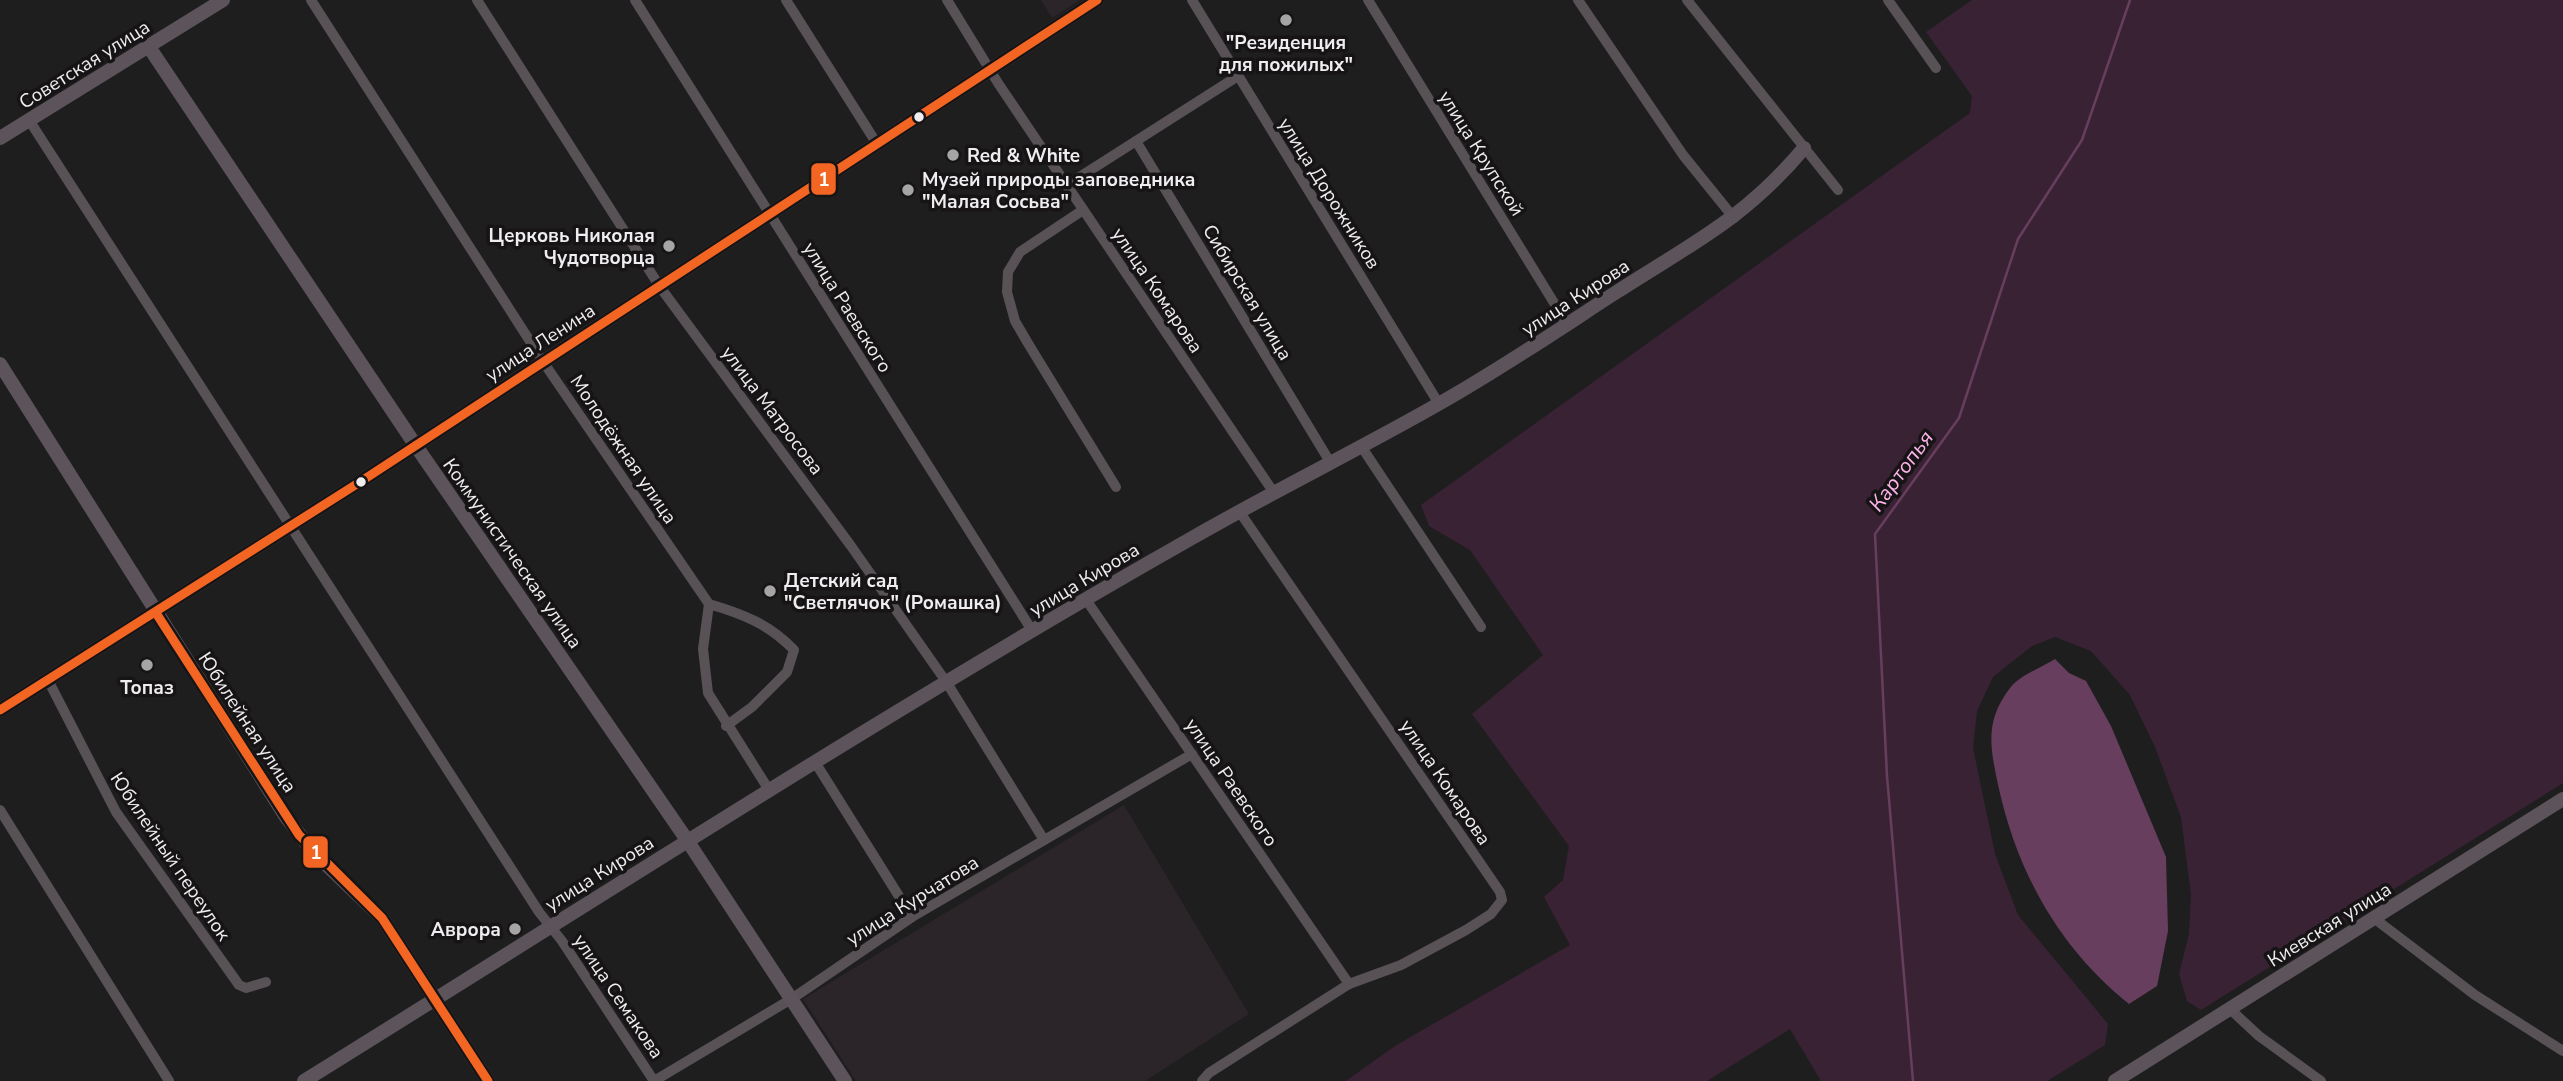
<svg xmlns="http://www.w3.org/2000/svg" width="2563" height="1081" font-family="'Nunito Sans',sans-serif">
<style>
.built{fill:#2b2429}
.green{fill:#3a2235}
.water{fill:#673e5d}
.lines{fill:none;stroke-linecap:round;stroke-linejoin:round}
.stream{stroke:#673e5d;stroke-width:2.5}
.street{stroke:#585257;stroke-width:10}
.secondary{stroke:#5c545a;stroke-width:14}
.bus-1-casing{stroke:#171416;stroke-width:14}
.bus-1{stroke:#f26522;stroke-width:9}
.poi-dot{fill:#a6a5a6;stroke:#171416;stroke-width:2.5}
.bus-dot{fill:#efedef;stroke:#171416;stroke-width:2.5}
.labels{text-anchor:middle;stroke-width:7;stroke-linejoin:round;paint-order:stroke}
.poi-label{font-size:19px;font-weight:bold;fill:#efedef;stroke:#171416;text-anchor:start}
.street-label{font-size:19px;fill:#efedef;stroke:#171416}
.water-label{font-size:21px;font-style:italic;fill:#feb4eb;stroke:#171416}
.line-badge{stroke:#171416;stroke-width:2.5}
.badge-label{font-size:19px;text-anchor:middle;font-weight:bold;fill:#fff}
</style>
<rect width="100%" height="100%" fill="#1f1e1f"/>
<g class="built">
<polygon points="1041,0 1080,0 1052,18"/>
<polygon points="1124,805 1249,1014 1145,1081 856,1081 803,999"/>
</g>
<polygon class="green" points="1972,0 2563,0 2563,783 2201,1010 2187,1001 2179,974 2189,934 2191,895 2181,817 2155,747 2130,695 2091,651 2055,637 2032,646 1993,677 1977,711 1973,748 1995,854 2018,915 2108,1024 2105,1045 2047,1081 1821,1081 1790,1029 1707,1081 1346,1081 1395,1046 1570,945 1544,897 1563,880 1569,846 1472,714 1543,655 1470,550 1429,526 1421,505 1970,113 1972,96 1926,32"/>
<path class="water" d="M2055,659L2069,673L2086,681L2111,726L2166,857L2168,931L2157,986L2129,1004C2060,949 2018,874 1999,789C1991,751 1983,723 2010,688C2019,676 2042,667 2055,659Z"/>
<g class="lines">
<polyline class="stream" points="1913,1081 1887,776 1875,534 1959,418 2018,239 2082,140 2130,0"/>
<g class="street">
<polyline points="311,0 544,363 709,604 703,649 708,693 769,790"/>
<polyline points="477,0 660,287 851,546 947,683 1044,840"/>
<polyline points="635,0 1033,632"/>
<polyline points="786,0 877,144"/>
<polyline points="947,0 998,83 1274,493"/>
<polyline points="1192,0 1439,404"/>
<polyline points="1368,0 1567,324"/>
<polyline points="1578,0 1683,155 1734,218"/>
<polyline points="1687,0 1838,190"/>
<polyline points="1888,0 1936,68"/>
<polyline points="29,120 539,912 562,941 654,1081"/>
<polyline points="1136,141 1330,462"/>
<polyline points="1067,185 1238,76"/>
<polyline points="1083,210 1020,252 1008,272 1007,292 1015,321 1029,345 1116,487"/>
<polyline points="1361,446 1481,627"/>
<polyline points="1087,601 1349,984"/>
<path d="M709,604C743,614 769,624 794,650L787,672L752,707L726,726"/>
<polyline points="48,680 116,812 239,985 246,988 266,982"/>
<polyline points="815,762 912,917"/>
<polyline points="0,810 169,1081"/>
<polyline points="2375,919 2475,995 2563,1051"/>
<polyline points="2230,1009 2259,1036 2321,1081"/>
<polyline points="654,1081 793,998 912,917 1192,754"/>
<polyline points="1202,1081 1209,1073 1349,984 1401,965 1466,930 1491,914 1502,900 1500,892 1239,511"/>
</g>
<g class="secondary">
<polyline points="149,47 416,446 687,840 845,1081"/>
<polyline points="0,138 223,0"/>
<polyline points="0,364 286,817 313,852 382,918 488,1081"/>
<polyline points="0,710 360,482 1097,0"/>
<path d="M304,1081C599,898 890,709 1192,538C1274,491 1360,449 1442,402C1502,368 1558,330 1615,293C1689,245 1745,219 1804,148"/>
<polyline points="2115,1081 2563,799"/>
</g>
<defs>
<g id="bus-1">
<polyline points="156,613 299,835 382,918 488,1081"/>
<polyline points="0,710 360,482 1097,0"/>
</g>
</defs>
<use href="#bus-1" class="bus-1-casing"/>
<use href="#bus-1" class="bus-1"/>
</g>
<g class="poi-dot">
<circle cx="1286" cy="20" r="7"/>
<circle cx="953" cy="155" r="7"/>
<circle cx="908" cy="190" r="7"/>
<circle cx="669" cy="246" r="7"/>
<circle cx="770" cy="591" r="7"/>
<circle cx="147" cy="665" r="7"/>
<circle cx="515" cy="929" r="7"/>
</g>
<g class="bus-dot">
<circle cx="919" cy="117" r="6"/>
<circle cx="361" cy="482" r="6"/>
</g>
<g class="labels">
<g class="poi-label">
<text x="1286" y="49" text-anchor="middle">"Резиденция<tspan x="1286" dy="22">для пожилых"</tspan></text>
<text x="967" y="162">Red &amp; White</text>
<text x="922" y="186">Музей природы заповедника<tspan x="922" dy="22">"Малая Сосьва"</tspan></text>
<text x="655" y="242" text-anchor="end">Церковь Николая<tspan x="655" dy="22">Чудотворца</tspan></text>
<text x="784" y="587">Детский сад<tspan x="784" dy="22">"Светлячок" (Ромашка)</tspan></text>
<text x="147" y="694" text-anchor="middle">Топаз</text>
<text x="501" y="936" text-anchor="end">Аврора</text>
</g>
<g class="street-label">
<text transform="translate(84 64) rotate(-32)" y="7">Советская улица</text>
<text transform="translate(1482 153) rotate(58)" y="7">улица Крупской</text>
<text transform="translate(1330 193) rotate(58)" y="7">улица Дорожников</text>
<text transform="translate(1158 290) rotate(56)" y="7">улица Комарова</text>
<text transform="translate(1248 292) rotate(59)" y="7">Сибирская улица</text>
<text transform="translate(1575 297) rotate(-33)" y="7">улица Кирова</text>
<text transform="translate(848 307) rotate(58)" y="7">улица Раевского</text>
<text transform="translate(540 342) rotate(-33)" y="7">улица Ленина</text>
<text transform="translate(773 410) rotate(53)" y="7">улица Матросова</text>
<text transform="translate(624 449) rotate(56)" y="7">Молодёжная улица</text>
<text transform="translate(513 553) rotate(55)" y="7">Коммунистическая улица</text>
<text transform="translate(1084 579) rotate(-31)" y="7">улица Кирова</text>
<text transform="translate(248 722) rotate(57)" y="7">Юбилейная улица</text>
<text transform="translate(1232 782) rotate(56)" y="7">улица Раевского</text>
<text transform="translate(1446 782) rotate(56)" y="7">улица Комарова</text>
<text transform="translate(171 856) rotate(56)" y="7">Юбилейный переулок</text>
<text transform="translate(599 873) rotate(-32)" y="7">улица Кирова</text>
<text transform="translate(912 900) rotate(-32)" y="7">улица Курчатова</text>
<text transform="translate(2329 924) rotate(-32)" y="7">Киевская улица</text>
<text transform="translate(619 996) rotate(56)" y="7">улица Семакова</text>
</g>
<g class="water-label">
<text transform="translate(1901 471) rotate(-54)" y="7">Картопья</text>
</g>
</g>
<g class="line-badge">
<rect x="810" y="162" width="27" height="34" rx="7" fill="#f26522"/>
<rect x="302" y="835" width="27" height="34" rx="7" fill="#f26522"/>
</g>
<g class="badge-label">
<text x="824" y="186">1</text>
<text x="316" y="859">1</text>
</g>
</svg>
